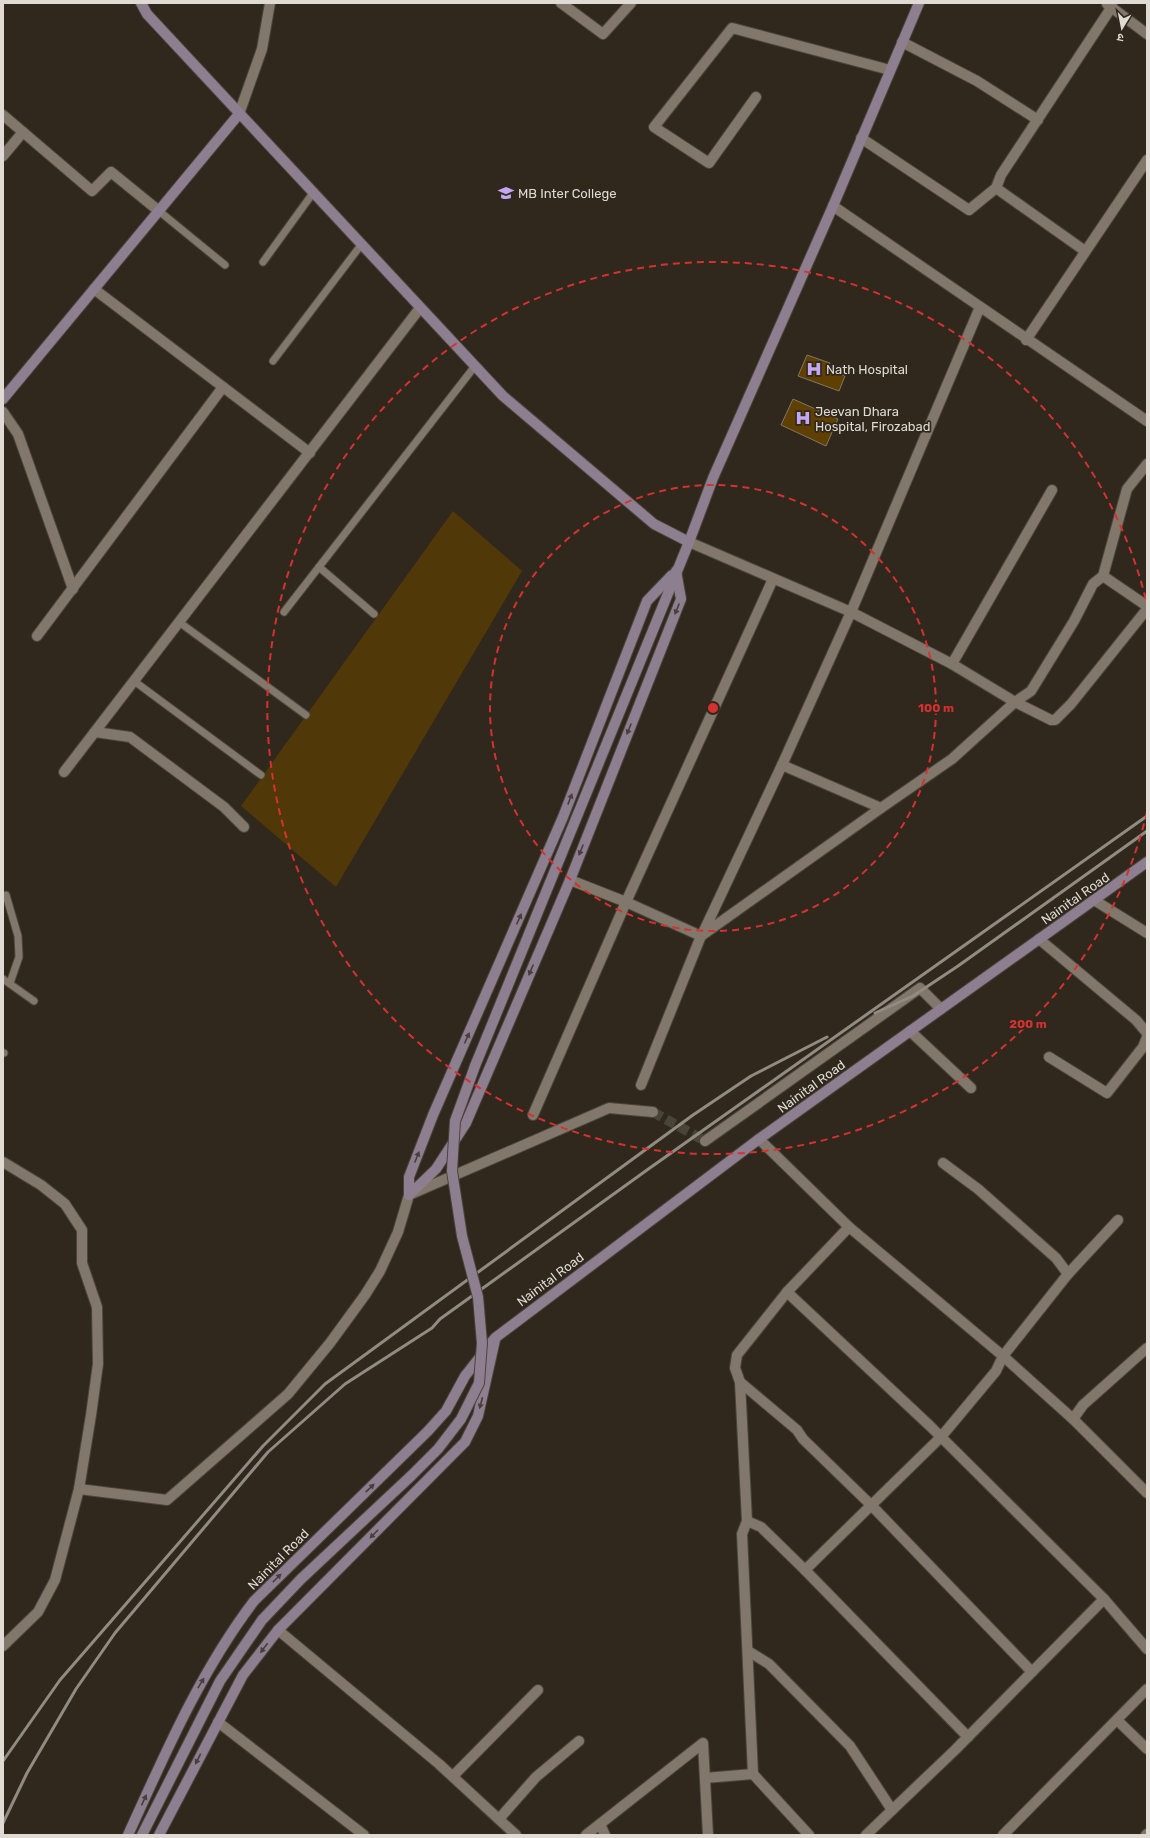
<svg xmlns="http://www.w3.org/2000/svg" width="1150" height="1838" font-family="Rubik,'Noto Sans Devanagari',sans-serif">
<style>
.green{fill:#503809}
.building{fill:#5f4000;stroke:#7f7669}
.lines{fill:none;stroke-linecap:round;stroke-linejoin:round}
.street-tunnel{stroke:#4a4338;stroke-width:10;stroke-dasharray:10 5;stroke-linecap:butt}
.lane-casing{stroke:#4b453c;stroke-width:9}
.street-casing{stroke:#4b453c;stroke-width:12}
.secondary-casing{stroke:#4b453c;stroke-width:12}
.lane{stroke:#81786b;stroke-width:7}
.street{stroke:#81786b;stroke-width:10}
.secondary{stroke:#8e7f90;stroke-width:10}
.rail{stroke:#918b82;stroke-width:3}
.secondary-bridge-casing{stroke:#4b453c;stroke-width:12;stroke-linecap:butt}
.secondary-bridge{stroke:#8e7f90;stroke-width:10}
.oneway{fill:#483e3a}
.ring{fill:none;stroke:#d63131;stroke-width:2;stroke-dasharray:7 5}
.labels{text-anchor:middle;stroke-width:3.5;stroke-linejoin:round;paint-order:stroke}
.poi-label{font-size:13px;fill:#dfdad3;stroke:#30281d;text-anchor:start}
.street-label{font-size:13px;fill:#dfdad3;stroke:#30281d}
.centre{fill:#d63131;stroke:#30281d;stroke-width:2}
.ring-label{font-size:12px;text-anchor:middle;font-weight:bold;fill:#d63131;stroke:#30281d;stroke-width:3.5;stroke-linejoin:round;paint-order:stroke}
</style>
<rect width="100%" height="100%" fill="#30281d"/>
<polygon class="green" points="453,511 522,571 336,887 241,806"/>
<g class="building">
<polygon points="807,355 830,363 827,369 845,376 839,391 798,376"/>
<polygon points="793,399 838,419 826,446 781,425"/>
</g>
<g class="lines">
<polyline class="street-tunnel" points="653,1112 705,1141"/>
<defs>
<g id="lane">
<polyline points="159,211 225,265"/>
<polyline points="263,262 313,193"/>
<polyline points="273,361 361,245"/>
<polyline points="319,567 374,614"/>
<polyline points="284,612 475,366"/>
<polyline points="179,622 306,715"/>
<polyline points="134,681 261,775"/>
<polyline points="6,895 18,936 19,957 10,983"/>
<polyline points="3,979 34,1001"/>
<polyline points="3,1053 4,1053"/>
</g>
<g id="street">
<polyline points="561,3 603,34 631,3"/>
<polyline points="1107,4 1147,34"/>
<polyline points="902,42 977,81 1038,120"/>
<polyline points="756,97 709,163 654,127 732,28 890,70"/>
<polyline points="239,114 262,49 270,3"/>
<polyline points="3,115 92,191 111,172 159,211"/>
<polyline points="861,138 969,210 996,188 1001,175 1111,8 1112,3"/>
<polyline points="3,156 23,132"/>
<polyline points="996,188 1085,251"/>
<polyline points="833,206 1147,421"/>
<polyline points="94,289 310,453"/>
<polyline points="980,307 851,612 782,765 881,808 952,759 1015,702 1031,691 1074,621 1093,584 1103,576 1127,489 1147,464"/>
<polyline points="1026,340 1147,160"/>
<polyline points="3,412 18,434 73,589"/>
<polyline points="689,542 851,612 952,664 1015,702 1051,720 1055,720 1071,704 1147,609"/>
<polyline points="1103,576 1147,606"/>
<polyline points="37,636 223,387"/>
<polyline points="952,664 1052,490"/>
<polyline points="95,732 130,737 224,807 244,827"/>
<polyline points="64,772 420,308"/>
<polyline points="570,880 626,902 701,936 641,1085"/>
<polyline points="1094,900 1147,933"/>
<polyline points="702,935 782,765"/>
<polyline points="701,936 881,808"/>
<polyline points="1039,939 1136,1020 1147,1033"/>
<polyline points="910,1031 971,1088"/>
<polyline points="1049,1057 1107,1093 1143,1047 1147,1037"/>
<polyline points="533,1115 626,902 773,579"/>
<polyline points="759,1139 849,1227 787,1292 930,1426 1104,1599 955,1750 866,1835"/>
<polyline points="705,1141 920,988 941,1009"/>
<polyline points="3,1162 41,1185 65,1204 82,1230 82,1263 97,1307 98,1364 91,1415 79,1489 55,1580 38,1612 3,1646"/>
<polyline points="943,1163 978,1189 1056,1258 1068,1274"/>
<polyline points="849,1227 1003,1356 1073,1419 1147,1493"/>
<polyline points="787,1292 737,1355 735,1368 740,1382 747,1521 742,1534 753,1774 809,1835"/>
<polyline points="740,1382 797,1430 803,1439 872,1506 1032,1672"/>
<polyline points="1073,1419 1083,1405 1147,1348"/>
<polyline points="79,1489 167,1500 288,1394 330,1343 365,1295 380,1271 398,1232 409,1195 609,1108 653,1112"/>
<polyline points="747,1521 761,1527 805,1570 968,1737"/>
<polyline points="805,1570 941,1437 996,1371 1003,1356 1068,1274 1118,1220"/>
<polyline points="1104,1599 1147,1649"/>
<polyline points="278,1630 439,1764 516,1835"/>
<polyline points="748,1651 769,1664 850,1746 892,1810"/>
<polyline points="1118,1721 1147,1749"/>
<polyline points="218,1722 364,1835"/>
<polyline points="453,1776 538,1690"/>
<polyline points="705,1778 753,1774"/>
<polyline points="499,1819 536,1777 579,1741"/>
<polyline points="600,1824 605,1835"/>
<polyline points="586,1835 703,1743 708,1835"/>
<polyline points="1003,1835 1147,1689"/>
<polyline points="1146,1835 1147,1834"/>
</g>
<g id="secondary">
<polyline points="141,3 147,14 503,396 654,524 689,542"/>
<polyline points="3,399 239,114"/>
<polyline points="475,1066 689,542 713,478 833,206 919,3"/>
<polyline points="409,1195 436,1169 466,1123 570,880 681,599 676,571"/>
<polyline points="409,1195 409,1177 433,1115 563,817 647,601 672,575"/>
<path d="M128,1835C165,1754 200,1672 254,1601L428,1431L446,1411L465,1376L495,1338L759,1139L1147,862"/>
<polyline points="142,1835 220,1681 262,1620 301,1579 412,1475"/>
<polyline points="159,1835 243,1675 278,1630 465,1442 478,1416 495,1340"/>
</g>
</defs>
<use href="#lane" class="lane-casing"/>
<use href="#street" class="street-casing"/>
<use href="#secondary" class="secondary-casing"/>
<use href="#lane" class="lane"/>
<use href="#street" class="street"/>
<use href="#secondary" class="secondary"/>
<g class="rail">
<polyline points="875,1013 913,996 958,966 1147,831"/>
<polyline points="3,1761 60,1680 263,1446 325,1384 693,1115 751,1076 827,1037"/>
<polyline points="3,1823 27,1773 76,1689 115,1633 268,1452 345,1384 432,1328 440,1319 647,1170 1147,816"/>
</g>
<defs>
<polyline id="secondary-bridge" points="412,1475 438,1449 461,1419 479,1383 482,1343 478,1297 462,1236 452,1171 455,1121 475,1066"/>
</defs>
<use href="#secondary-bridge" class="secondary-bridge-casing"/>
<use href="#secondary-bridge" class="secondary-bridge"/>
</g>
<defs><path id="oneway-solid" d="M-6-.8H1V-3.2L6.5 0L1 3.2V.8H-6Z"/></defs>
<g class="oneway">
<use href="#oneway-solid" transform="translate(677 609) rotate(112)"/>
<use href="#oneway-solid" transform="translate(629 729) rotate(112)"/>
<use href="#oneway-solid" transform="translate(570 799) rotate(-69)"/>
<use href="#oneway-solid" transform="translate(581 850) rotate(112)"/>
<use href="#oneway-solid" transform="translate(519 919) rotate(-66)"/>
<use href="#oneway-solid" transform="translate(531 970) rotate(113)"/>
<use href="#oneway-solid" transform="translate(467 1038) rotate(-66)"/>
<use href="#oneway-solid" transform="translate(417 1157) rotate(-68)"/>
<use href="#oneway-solid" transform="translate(481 1403) rotate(105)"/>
<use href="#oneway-solid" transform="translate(370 1488) rotate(-44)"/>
<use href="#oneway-solid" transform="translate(374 1534) rotate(135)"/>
<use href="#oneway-solid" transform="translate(277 1578) rotate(-45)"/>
<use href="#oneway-solid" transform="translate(264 1648) rotate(127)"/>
<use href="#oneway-solid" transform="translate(201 1683) rotate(-59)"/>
<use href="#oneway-solid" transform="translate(198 1759) rotate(117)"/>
<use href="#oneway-solid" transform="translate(144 1800) rotate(-65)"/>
</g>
<g class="ring">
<circle cx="713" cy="708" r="223"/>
<path d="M1147 812A446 446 0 1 1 1147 604"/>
</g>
<defs>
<symbol id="university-bare" viewBox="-9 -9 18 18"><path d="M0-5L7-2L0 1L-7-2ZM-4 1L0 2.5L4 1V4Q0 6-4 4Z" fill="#c2a7f2" stroke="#30281d" stroke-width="2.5" paint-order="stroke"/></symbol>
<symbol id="hospital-bare" viewBox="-9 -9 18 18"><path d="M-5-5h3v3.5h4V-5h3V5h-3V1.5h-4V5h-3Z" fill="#c2a7f2" stroke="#30281d" stroke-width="2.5" paint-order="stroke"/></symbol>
</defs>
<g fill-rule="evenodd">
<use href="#university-bare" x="495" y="182" width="22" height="22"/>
<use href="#hospital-bare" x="803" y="358" width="22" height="22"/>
<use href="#hospital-bare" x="792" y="407" width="22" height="22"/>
</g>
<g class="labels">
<g class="poi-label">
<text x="518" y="198">MB Inter College</text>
<text x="826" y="374">Nath Hospital</text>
<text x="815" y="416">Jeevan Dhara<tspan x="815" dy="15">Hospital, Firozabad</tspan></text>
</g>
<g class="street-label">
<text transform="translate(1075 898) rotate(-35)" y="5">Nainital Road</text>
<text transform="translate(811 1086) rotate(-36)" y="5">Nainital Road</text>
<text transform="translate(550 1279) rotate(-37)" y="5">Nainital Road</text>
<text transform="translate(278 1559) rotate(-45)" y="5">Nainital Road</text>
</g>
</g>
<circle cx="713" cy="708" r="6" class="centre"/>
<g class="ring-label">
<text x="936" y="712">100 m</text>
<text x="1028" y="1028">200 m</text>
</g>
<rect width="1150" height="1838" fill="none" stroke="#dfdad3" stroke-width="8"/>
<g transform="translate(1122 28) rotate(190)" stroke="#30281d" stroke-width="3" paint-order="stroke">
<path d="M0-3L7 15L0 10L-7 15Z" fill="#dfdad3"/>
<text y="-6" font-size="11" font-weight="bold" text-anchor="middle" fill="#dfdad3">उ</text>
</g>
</svg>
